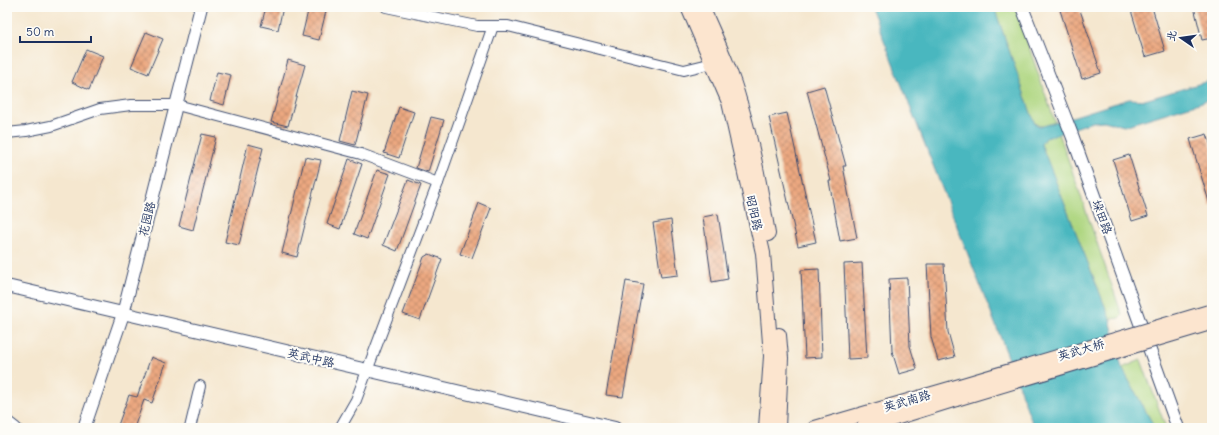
<svg xmlns="http://www.w3.org/2000/svg" width="1219" height="435" font-family="Delius,'LXGW WenKai TC',sans-serif">
<style>
.green{fill:#aed680;stroke:#64826f}
.water{fill:#48b7bf;stroke:#32738e}
.building{fill:url(#building-cross-hatch)}
.lines{fill:none;stroke-linecap:round;stroke-linejoin:round}
.minor-casing{stroke:#3c4b6f;stroke-width:12}
.tertiary-casing{stroke:#3c4b6f;stroke-width:14}
.secondary-casing{stroke:#3c4b6f;stroke-width:16}
.minor{stroke:#fff;stroke-width:10}
.tertiary{stroke:#fff;stroke-width:12}
.secondary{stroke:#fce5cf;stroke-width:14}
.secondary-bridge-casing{stroke:#3c4b6f;stroke-width:16;stroke-linecap:butt}
.secondary-bridge{stroke:#fce5cf;stroke-width:14}
.labels{text-anchor:middle;stroke-width:4;stroke-linejoin:round;paint-order:stroke}
.street-label{font-size:12px;fill:#1b2f5e;stroke:#fdfcf7}
</style>
<defs>
<pattern id="building-cross-hatch" width="8" height="8" patternUnits="userSpaceOnUse"><rect width="8" height="8" fill="#eca880"/><path d="M0 0l8 8M0 8l8-8" fill="none" stroke="#be896c"/></pattern>
</defs>
<rect width="100%" height="100%" fill="#fdfcf7"/>
<filter id="ink" filterUnits="userSpaceOnUse"><feTurbulence type="fractalNoise" baseFrequency=".025" numOctaves="2"/><feDisplacementMap in="SourceGraphic" scale="8" xChannelSelector="R" yChannelSelector="G"/><feConvolveMatrix kernelMatrix="1 2 1 2 8 2 1 2 1" color-interpolation-filters="sRGB"/></filter>
<filter id="wash" filterUnits="userSpaceOnUse"><feTurbulence type="fractalNoise" baseFrequency=".012" numOctaves="4" result="noise"/><feDisplacementMap in="SourceGraphic" scale="16" xChannelSelector="R" yChannelSelector="G"/><feGaussianBlur stdDeviation="0.9" result="paint"/><feColorMatrix in="noise" values="0 0 0 0 0 0 0 0 0 0 0 0 0 0 0 0 0 1.4 0 .05"/><feComposite in="paint" operator="in"/></filter>
<g filter="url(#wash)">
<rect width="100%" height="100%" fill="#f5e7cf"/>
<g class="green">
<path d="M994,7H1015L1055,122C1047,125 1040,129 1034,122Z"/>
<polygon points="1059,133 1122,315 1119,318 1110,319 1042,147 1041,144 1046,138"/>
<polygon points="1141,360 1166,428 1155,428 1122,368"/>
</g>
<polygon class="water" points="871,7 994,7 1034,122 1037,126 1040,127 1129,99 1145,100 1212,80 1212,99 1124,126 1104,121 1092,122 1046,138 1041,144 1110,319 1122,368 1155,428 1034,428 1007,354"/>
<g id="blocks">
<g class="building">
<polygon points="266,7 283,7 278,30 261,26"/>
<polygon points="309,7 327,7 319,40 302,36"/>
<polygon points="1059,7 1079,7 1101,73 1082,79"/>
<polygon points="1130,7 1152,7 1165,51 1145,57"/>
<polygon points="1194,7 1212,7 1212,38 1202,40"/>
<polygon points="146,32 163,39 148,74 131,67"/>
<polygon points="86,49 103,56 89,90 72,82"/>
<polygon points="288,60 305,65 288,126 271,122"/>
<polygon points="217,72 231,75 224,105 210,101"/>
<polygon points="824,86 846,166 843,166 857,238 840,241 829,181 831,181 807,91"/>
<polygon points="352,91 368,95 355,145 340,141"/>
<polygon points="399,107 414,112 399,158 384,153"/>
<polygon points="787,113 816,242 798,246 769,117"/>
<polygon points="431,117 444,120 428,172 416,168"/>
<polygon points="202,134 216,137 193,230 179,226"/>
<polygon points="1207,134 1212,149 1212,205 1210,205 1190,139"/>
<polygon points="248,144 263,148 239,245 225,242"/>
<polygon points="1129,155 1148,216 1132,221 1113,160"/>
<polygon points="305,157 321,160 297,257 282,253"/>
<polygon points="349,159 362,164 340,229 327,224"/>
<polygon points="377,170 390,174 367,239 354,234"/>
<polygon points="408,180 421,185 397,251 383,245"/>
<polygon points="479,203 491,208 472,258 460,254"/>
<polygon points="718,214 728,279 712,282 703,217"/>
<polygon points="671,220 678,275 661,277 653,223"/>
<polygon points="429,254 442,259 420,320 403,314 424,257"/>
<polygon points="862,263 867,358 848,359 844,264"/>
<polygon points="927,264 944,264 948,332 955,357 938,361 931,337"/>
<polygon points="819,269 822,357 805,358 801,270"/>
<polygon points="907,278 910,346 917,369 899,374 892,351 889,279"/>
<polygon points="626,281 643,284 623,397 606,395"/>
<polygon points="151,357 166,363 152,403 144,400 134,428 117,428 129,395 137,397"/>
</g>
</g>
</g>
<g filter="url(#ink)">
<use href="#blocks" fill-opacity="0" stroke="#3c4b6f" stroke-width="1"/>
<g class="lines">
<defs>
<g id="minor">
<polyline points="386,7 477,26 508,26 684,70 713,63"/>
<polyline points="7,133 26,131 51,126 100,109 131,105 177,105 361,154 438,183"/>
<polyline points="7,421 16,428"/>
<polyline points="190,428 200,386"/>
<polyline points="340,428 356,400 438,183 493,26"/>
</g>
<g id="tertiary">
<polyline points="1022,7 1072,135 1178,428"/>
<polyline points="7,286 615,428"/>
<polyline points="84,428 123,314 201,7"/>
</g>
<g id="secondary">
<polyline points="688,7 729,102 763,253 771,356 766,428"/>
<path d="M702,7C716,39 731,70 740,103C753,146 761,190 768,234"/>
<polyline points="778,428 781,358 779,335"/>
<polyline points="815,428 953,388"/>
<polyline points="863,428 956,399"/>
</g>
</defs>
<use href="#minor" class="minor-casing"/>
<use href="#tertiary" class="tertiary-casing"/>
<use href="#secondary" class="secondary-casing"/>
<use href="#minor" class="minor"/>
<use href="#tertiary" class="tertiary"/>
<use href="#secondary" class="secondary"/>
<defs>
<g id="secondary-bridge">
<polyline points="953,388 1209,312"/>
<polyline points="956,399 1210,323"/>
</g>
</defs>
<use href="#secondary-bridge" class="secondary-bridge-casing"/>
<use href="#secondary-bridge" class="secondary-bridge"/>
</g>
</g>
<g class="labels">
<g class="street-label">
<text transform="translate(754 213) rotate(77)" y="4">昭阳路</text>
<text transform="translate(1102 217) rotate(70)" y="4">垛田路</text>
<text transform="translate(147 219) rotate(-76)" y="4">花园路</text>
<text transform="translate(1081 350) rotate(-16)" y="4">英武大桥</text>
<text transform="translate(311 358) rotate(13)" y="4">英武中路</text>
<text transform="translate(907 401) rotate(-16)" y="4">英武南路</text>
</g>
</g>
<rect width="1219" height="435" fill="none" stroke="#fdfcf7" stroke-width="24"/>
<g transform="translate(1181 38) rotate(283)" stroke="#fdfcf7" stroke-width="3" paint-order="stroke">
<path d="M0-3L7 15L0 10L-7 15Z" fill="#1b2f5e"/>
<text y="-6" font-size="11" font-weight="bold" text-anchor="middle" fill="#1b2f5e">北</text>
</g>
<path d="M20 36v6h71v-6" fill="none" stroke="#1b2f5e" stroke-width="2"/>
<text x="26" y="36" font-size="12" fill="#1b2f5e" stroke="#fdfcf7" stroke-width="3" paint-order="stroke">50 m</text>
</svg>
